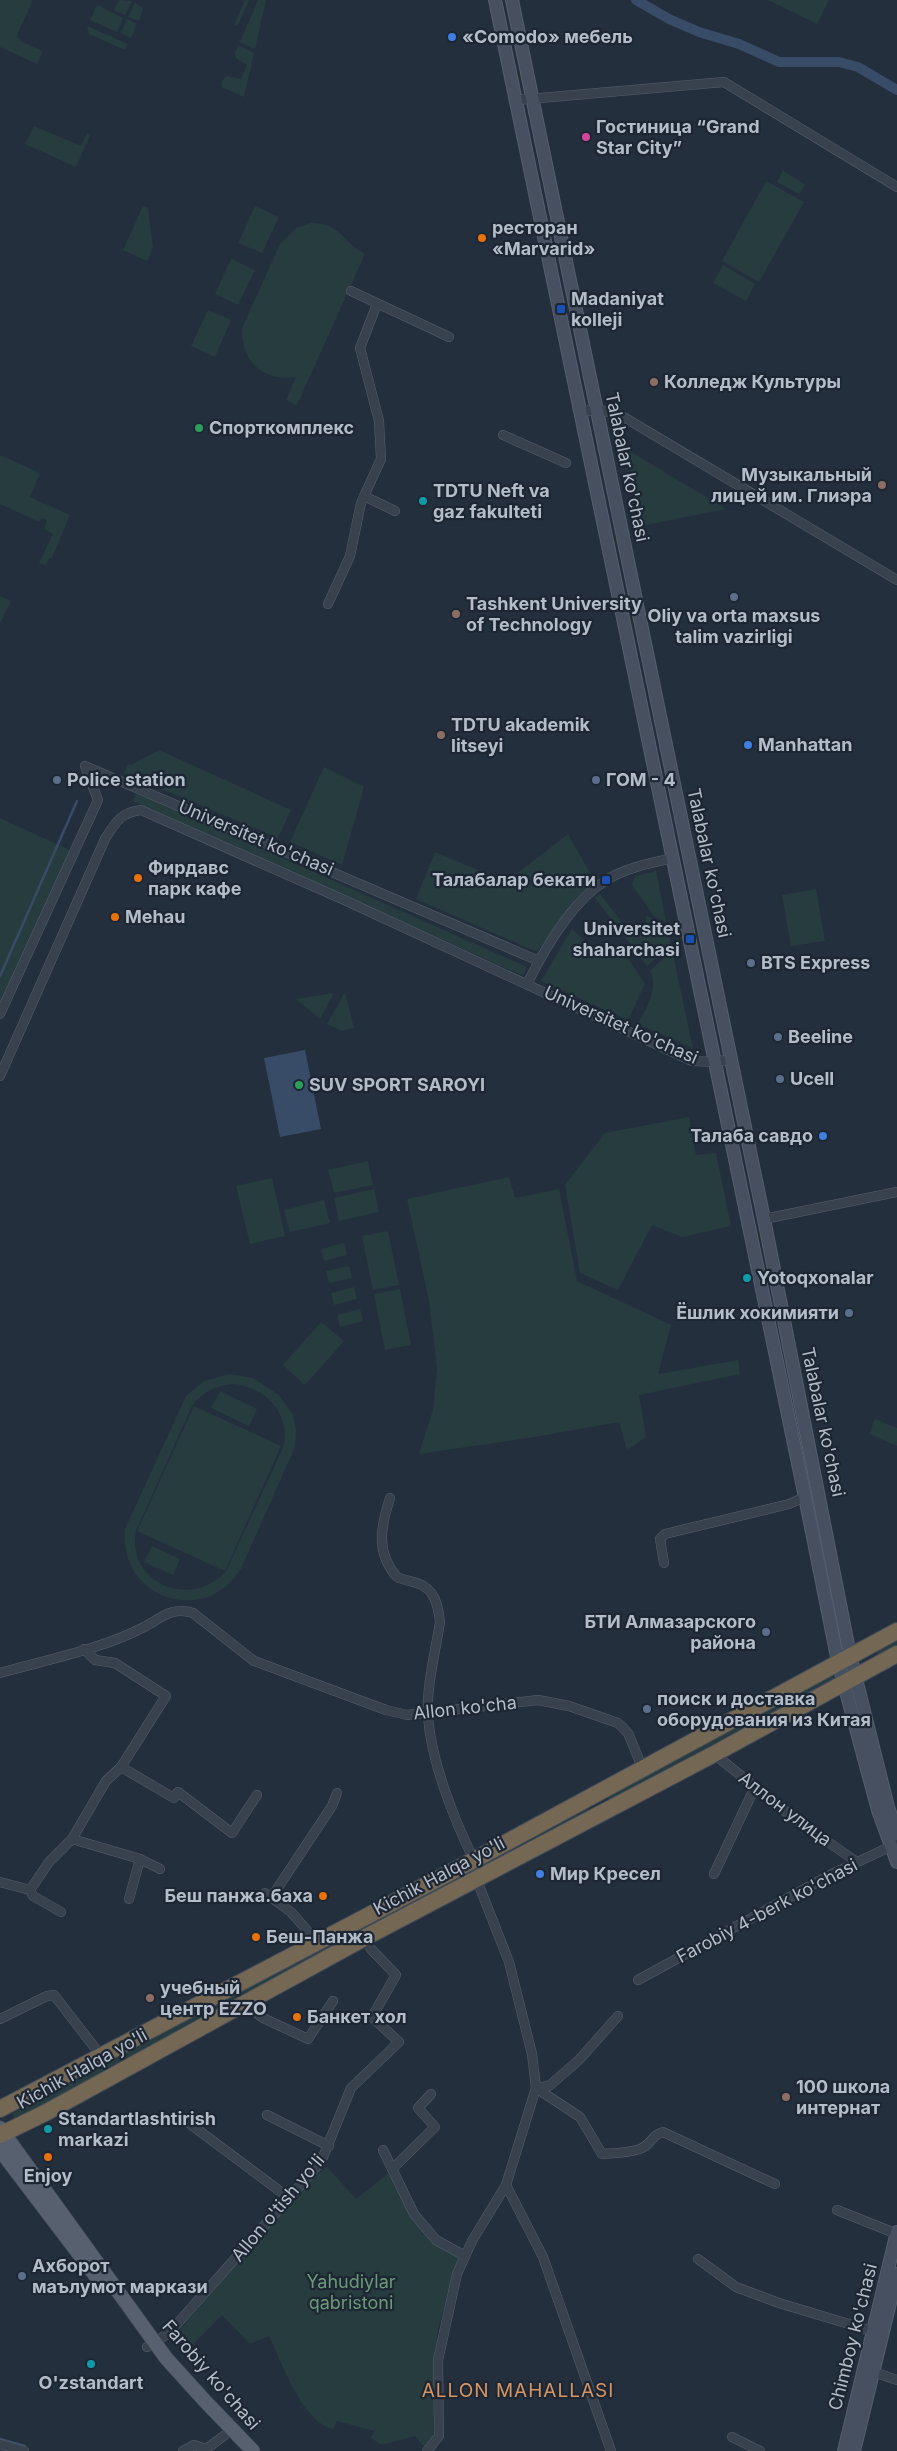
<svg xmlns="http://www.w3.org/2000/svg" width="897" height="2451" font-family="Inter,sans-serif">
<style>
.green{fill:#263c3f;fill-rule:evenodd}
.water{fill:#394c67}
.lines{fill:none;stroke-linecap:round;stroke-linejoin:round}
.stream{stroke:#394c67;stroke-width:2.5}
.canal{stroke:#394c67;stroke-width:10}
.street-casing{stroke:#565f6c;stroke-width:10}
.secondary-casing{stroke:#565f6c;stroke-width:14}
.primary-casing{stroke:#414a57;stroke-width:15}
.highway-casing{stroke:#434c59;stroke-width:18}
.street{stroke:#38414e;stroke-width:9}
.secondary{stroke:#465061;stroke-width:12}
.primary{stroke:#56606e;stroke-width:14}
.highway{stroke:#746855;stroke-width:16}
.shop-dot{fill:#3f7fe0;stroke:#1d2633;stroke-width:2}
.hotel-dot{fill:#d1479c;stroke:#1d2633;stroke-width:2}
.food-dot{fill:#e8710a;stroke:#1d2633;stroke-width:2}
.transit-dot{fill:#1a4fb4;stroke:#1d2633;stroke-width:2}
.education-dot{fill:#8d6e63;stroke:#1d2633;stroke-width:2}
.leisure-dot{fill:#2e9e5b;stroke:#1d2633;stroke-width:2}
.culture-dot{fill:#0f9aa8;stroke:#1d2633;stroke-width:2}
.service-dot{fill:#5c6f8a;stroke:#1d2633;stroke-width:2}
.labels{text-anchor:middle;stroke-width:4.5;stroke-linejoin:round;paint-order:stroke}
.poi-label{font-size:18px;font-weight:bold;fill:#b4bcc9;stroke:#1d2633;text-anchor:start}
.street-label{font-size:18px;fill:#b4bcc9;stroke:#1d2633}
.park-label{font-size:18px;fill:#6b9a76;stroke:#1d2633}
.neighbourhood-label{font-size:19px;letter-spacing:1px;fill:#d59563;stroke:#1d2633}
</style>
<rect width="100%" height="100%" fill="#242f3e"/>
<g class="green">
<polygon points="0,0 33,0 16,37 20,39 20,41 43,51 37,64 0,47"/>
<polygon points="119,0 132,1 125,15 114,10"/>
<polygon points="245,0 249,0 238,25 234,26"/>
<polygon points="258,0 266,0 255,49 240,42"/>
<polygon points="768,0 829,0 817,24"/>
<polygon points="135,3 143,8 139,21 128,17"/>
<polygon points="97,5 123,18 117,32 90,20"/>
<polygon points="127,19 137,24 131,38 121,33"/>
<polygon points="87,26 128,44 125,50 89,34"/>
<polygon points="238,45 254,53 244,97 222,87 222,81 226,76 241,79 247,65 236,58 235,53"/>
<polygon points="34,126 81,146 87,133 90,135 76,167 25,144"/>
<polygon points="783,171 805,184 799,194 777,182"/>
<polygon points="766,181 804,202 759,282 722,261"/>
<polygon points="143,206 148,208 153,248 147,261 123,250"/>
<polygon points="255,206 279,217 262,253 238,243"/>
<path d="M311,223C342,223 343,243 365,254L297,405L286,400L296,377C264,383 240,360 242,328L280,244L296,228Z"/>
<polygon points="231,259 255,270 238,305 215,294"/>
<polygon points="723,265 755,284 746,301 713,283"/>
<polygon points="208,310 231,320 215,357 191,346"/>
<polygon points="626,449 726,509 641,526"/>
<polygon points="0,455 40,473 30,497 70,515 52,558 49,558 46,565 39,563 53,534 44,529 47,520 42,518 39,522 0,504"/>
<polygon points="0,596 11,601 1,621 0,621"/>
<polygon points="159,750 291,810 278,838 124,773 128,764 131,765"/>
<polygon points="324,767 364,787 342,865 290,842"/>
<polygon points="137,793 527,967 523,976 133,801"/>
<polygon points="0,818 70,850 0,1005"/>
<polygon points="568,834 594,880 571,904 537,952 416,899 435,852 506,882"/>
<polygon points="656,871 666,922 654,916 632,885 635,876"/>
<polygon points="816,889 825,941 791,946 782,895"/>
<polygon points="600,894 634,938 645,930 646,915 658,923 667,925 671,944 647,966 595,898"/>
<polygon points="572,929 599,954 627,957 645,984 628,1020 541,981"/>
<path d="M672,950L693,1048L638,1024C646,1009 659,989 650,971Z"/>
<polygon points="345,992 354,1028 342,1031 327,1024"/>
<polygon points="334,993 320,1019 296,999"/>
<polygon points="689,1117 696,1155 716,1153 731,1226 682,1237 652,1225 618,1290 580,1273 565,1185 605,1133"/>
<polygon points="368,1161 373,1185 334,1193 328,1170"/>
<polygon points="509,1177 515,1198 559,1189 577,1281 671,1325 658,1374 738,1360 740,1374 639,1395 646,1437 627,1450 619,1422 529,1438 419,1454 433,1410 437,1368 429,1301 407,1199"/>
<polygon points="272,1178 285,1236 250,1244 236,1186"/>
<polygon points="374,1189 379,1212 339,1221 334,1198"/>
<polygon points="324,1200 330,1223 290,1232 284,1210"/>
<polygon points="388,1231 399,1285 373,1290 362,1236"/>
<polygon points="344,1243 347,1255 324,1261 321,1249"/>
<polygon points="349,1266 352,1278 329,1283 326,1271"/>
<polygon points="354,1287 357,1299 334,1305 331,1293"/>
<polygon points="400,1289 411,1345 385,1350 374,1294"/>
<polygon points="360,1309 363,1321 340,1327 337,1315"/>
<polygon points="321,1322 344,1341 305,1385 283,1365"/>
<path d="M230,1374L253,1378L279,1395L293,1415L296,1430L295,1447L241,1569C204,1628 118,1598 125,1529L186,1396L204,1381ZM235,1384C266,1388 292,1415 283,1448L226,1571C192,1610 126,1584 136,1531L192,1406C203,1391 217,1385 235,1384Z"/>
<polygon points="220,1391 257,1409 249,1426 211,1408"/>
<polygon points="194,1406 281,1446 225,1571 137,1531"/>
<polygon points="875,1419 897,1428 897,1446 869,1434"/>
<polygon points="152,1546 180,1559 173,1575 144,1562"/>
<polygon points="897,1640 897,1647 878,1657 875,1651"/>
<polygon points="831,1673 834,1679 609,1800 606,1795"/>
<polygon points="588,1806 591,1812 15,2120 12,2114"/>
<path d="M327,2167L356,2199L390,2172L414,2218L460,2256L438,2328L433,2376V2439L424,2447L415,2436L382,2445L371,2438L374,2431L337,2421L333,2429C302,2422 282,2363 269,2336L250,2344L222,2315L190,2347L178,2332L279,2213L309,2181Z"/>
</g>
<polygon class="water" points="305,1050 321,1129 280,1137 264,1058"/>
<g class="lines">
<g class="stream">
<polyline points="0,976 77,801"/>
<polyline points="0,2439 25,2446"/>
</g>
<polyline class="canal" points="636,0 669,19 699,32 739,44 779,62 839,62 858,67 897,90"/>
<defs>
<g id="street">
<polyline points="517,100 724,82 897,187"/>
<polyline points="351,291 449,337"/>
<polyline points="582,411 598,410 617,413 897,580"/>
<polyline points="503,435 566,463"/>
<polyline points="364,496 395,511"/>
<polyline points="328,604 350,556 361,503 381,459 379,421 360,348 377,304"/>
<path d="M527,984C544,950 572,901 605,881C624,868 651,863 674,858"/>
<polyline points="0,1014 98,800 85,766 539,961"/>
<path d="M0,1076L105,839C115,823 121,812 141,810L342,899L692,1061L715,1062L731,1059"/>
<polyline points="764,1219 897,1192"/>
<path d="M390,1498C381,1526 375,1552 397,1577C404,1580 410,1581 417,1583C435,1589 438,1605 440,1622C436,1648 426,1689 428,1714C430,1758 454,1820 474,1860"/>
<polyline points="664,1563 660,1539 665,1534 789,1504 805,1497"/>
<path d="M0,1673C46,1660 102,1649 144,1627C161,1618 172,1606 193,1613L254,1661L386,1710L407,1715L538,1700L569,1706L618,1723L628,1733L642,1767"/>
<polyline points="714,1754 795,1819 857,1862"/>
<polyline points="121,1767 174,1798 178,1792 232,1833 257,1795"/>
<polyline points="72,1839 140,1859 160,1869"/>
<polyline points="714,1874 755,1787"/>
<polyline points="0,1882 30,1890 33,1896 61,1912"/>
<polyline points="30,1890 49,1862 72,1839 106,1781 121,1767 166,1696 115,1663 95,1660 84,1649"/>
<polyline points="265,1893 291,1912 318,1943"/>
<polyline points="271,1898 332,1806 337,1793"/>
<polyline points="129,1899 140,1859"/>
<polyline points="638,1980 834,1873 896,1844"/>
<polyline points="250,2000 255,2012 263,2018 308,2039 333,2001"/>
<polyline points="0,2019 47,1996 54,1995 102,2057"/>
<path d="M536,2088L580,2117L602,2154C614,2153 631,2153 642,2148C652,2144 651,2135 663,2132L775,2184"/>
<polyline points="536,2088 549,2086 579,2060 618,2016"/>
<polyline points="267,2115 329,2146"/>
<polyline points="182,2118 289,2198"/>
<polyline points="383,2150 414,2214 436,2240 465,2256"/>
<polyline points="392,2169 435,2127 418,2108 431,2094"/>
<polyline points="506,2185 543,2257 611,2451"/>
<polyline points="837,2210 897,2234"/>
<polyline points="698,2259 736,2287 779,2303 872,2331"/>
<polyline points="147,2347 169,2333 321,2162 351,2088 399,2042 372,2017 396,1975 371,1949 364,1938"/>
<polyline points="868,2370 897,2380"/>
<polyline points="732,2437 760,2451"/>
<polyline points="0,2444 24,2451"/>
<polyline points="183,2451 194,2445 206,2449 225,2435"/>
<polyline points="427,2451 439,2436 438,2360 457,2274 472,2241 506,2185 536,2088 532,2054 509,1962 476,1878"/>
</g>
<g id="secondary">
<polyline points="495,0 805,1497 838,1662 878,1810 897,1862"/>
<polyline points="512,0 764,1219 850,1655 888,1807 897,1833"/>
<polyline points="844,2451 897,2232"/>
<polyline points="854,2451 897,2274"/>
</g>
<g id="primary">
<polyline points="0,2128 166,2358 204,2400 253,2451"/>
<polyline points="0,2150 98,2279"/>
</g>
<g id="highway">
<polyline points="0,2109 474,1860 897,1631"/>
<polyline points="0,2135 45,2113 364,1938 714,1754 897,1654"/>
</g>
</defs>
<use href="#street" class="street-casing"/>
<use href="#secondary" class="secondary-casing"/>
<use href="#primary" class="primary-casing"/>
<use href="#highway" class="highway-casing"/>
<use href="#street" class="street"/>
<use href="#secondary" class="secondary"/>
<use href="#primary" class="primary"/>
<use href="#highway" class="highway"/>
</g>
<g class="shop-dot">
<circle cx="452" cy="37" r="5"/>
<circle cx="748" cy="745" r="5"/>
<circle cx="823" cy="1136" r="5"/>
<circle cx="540" cy="1874" r="5"/>
</g>
<circle class="hotel-dot" cx="586" cy="137" r="5"/>
<g class="food-dot">
<circle cx="482" cy="238" r="5"/>
<circle cx="138" cy="878" r="5"/>
<circle cx="115" cy="917" r="5"/>
<circle cx="323" cy="1896" r="5"/>
<circle cx="256" cy="1937" r="5"/>
<circle cx="297" cy="2017" r="5"/>
<circle cx="48" cy="2157" r="5"/>
</g>
<g class="transit-dot">
<rect x="556" y="304" width="10" height="10" rx="2.5"/>
<rect x="601" y="875" width="10" height="10" rx="2.5"/>
<rect x="685" y="934" width="10" height="10" rx="2.5"/>
</g>
<g class="education-dot">
<circle cx="654" cy="382" r="5"/>
<circle cx="882" cy="485" r="5"/>
<circle cx="456" cy="614" r="5"/>
<circle cx="441" cy="735" r="5"/>
<circle cx="150" cy="1998" r="5"/>
<circle cx="786" cy="2097" r="5"/>
</g>
<g class="leisure-dot">
<circle cx="199" cy="428" r="5"/>
<circle cx="299" cy="1085" r="5"/>
</g>
<g class="culture-dot">
<circle cx="423" cy="501" r="5"/>
<circle cx="747" cy="1278" r="5"/>
<circle cx="48" cy="2129" r="5"/>
<circle cx="91" cy="2364" r="5"/>
</g>
<g class="service-dot">
<circle cx="734" cy="597" r="5"/>
<circle cx="57" cy="780" r="5"/>
<circle cx="596" cy="780" r="5"/>
<circle cx="751" cy="963" r="5"/>
<circle cx="778" cy="1037" r="5"/>
<circle cx="780" cy="1079" r="5"/>
<circle cx="849" cy="1313" r="5"/>
<circle cx="766" cy="1632" r="5"/>
<circle cx="647" cy="1709" r="5"/>
<circle cx="22" cy="2276" r="5"/>
</g>
<g class="labels">
<g class="poi-label">
<text x="462" y="43">«Comodo» мебель</text>
<text x="596" y="133">Гостиница “Grand<tspan x="596" dy="21">Star City”</tspan></text>
<text x="492" y="234">ресторан<tspan x="492" dy="21">«Marvarid»</tspan></text>
<text x="571" y="305">Madaniyat<tspan x="571" dy="21">kolleji</tspan></text>
<text x="664" y="388">Колледж Культуры</text>
<text x="209" y="434">Спорткомплекс</text>
<text x="872" y="481" text-anchor="end">Музыкальный<tspan x="872" dy="21">лицей им. Глиэра</tspan></text>
<text x="433" y="497">TDTU Neft va<tspan x="433" dy="21">gaz fakulteti</tspan></text>
<text x="466" y="610">Tashkent University<tspan x="466" dy="21">of Technology</tspan></text>
<text x="734" y="622" text-anchor="middle">Oliy va orta maxsus<tspan x="734" dy="21">talim vazirligi</tspan></text>
<text x="451" y="731">TDTU akademik<tspan x="451" dy="21">litseyi</tspan></text>
<text x="758" y="751">Manhattan</text>
<text x="67" y="786">Police station</text>
<text x="606" y="786">ГОМ - 4</text>
<text x="148" y="874">Фирдавс<tspan x="148" dy="21">парк кафе</tspan></text>
<text x="596" y="886" text-anchor="end">Талабалар бекати</text>
<text x="125" y="923">Mehau</text>
<text x="680" y="935" text-anchor="end">Universitet<tspan x="680" dy="21">shaharchasi</tspan></text>
<text x="761" y="969">BTS Express</text>
<text x="788" y="1043">Beeline</text>
<text x="790" y="1085">Ucell</text>
<text x="309" y="1091">SUV SPORT SAROYI</text>
<text x="813" y="1142" text-anchor="end">Талаба савдо</text>
<text x="757" y="1284">Yotoqxonalar</text>
<text x="839" y="1319" text-anchor="end">Ёшлик хокимияти</text>
<text x="756" y="1628" text-anchor="end">БТИ Алмазарского<tspan x="756" dy="21">района</tspan></text>
<text x="657" y="1705">поиск и доставка<tspan x="657" dy="21">оборудования из Китая</tspan></text>
<text x="550" y="1880">Мир Кресел</text>
<text x="313" y="1902" text-anchor="end">Беш панжа.баха</text>
<text x="266" y="1943">Беш-Панжа</text>
<text x="160" y="1994">учебный<tspan x="160" dy="21">центр ЕZZO</tspan></text>
<text x="307" y="2023">Банкет хол</text>
<text x="796" y="2093">100 школа<tspan x="796" dy="21">интернат</tspan></text>
<text x="58" y="2125">Standartlashtirish<tspan x="58" dy="21">markazi</tspan></text>
<text x="48" y="2182" text-anchor="middle">Enjoy</text>
<text x="32" y="2272">Ахборот<tspan x="32" dy="21">маълумот маркази</tspan></text>
<text x="91" y="2389" text-anchor="middle">O'zstandart</text>
</g>
<g class="street-label">
<text transform="translate(627 467) rotate(78)" y="6">Talabalar ko'chasi</text>
<text transform="translate(256 838) rotate(23)" y="6">Universitet ko'chasi</text>
<text transform="translate(709 863) rotate(78)" y="6">Talabalar ko'chasi</text>
<text transform="translate(621 1025) rotate(24)" y="6">Universitet ko'chasi</text>
<text transform="translate(823 1422) rotate(78)" y="6">Talabalar ko'chasi</text>
<text transform="translate(465 1708) rotate(-6)" y="6">Allon ko'cha</text>
<text transform="translate(785 1809) rotate(37)" y="6">Аллон улица</text>
<text transform="translate(439 1876) rotate(-28)" y="6">Kichik Halqa yo'li</text>
<text transform="translate(767 1911) rotate(-28)" y="6">Farobiy 4-berk ko'chasi</text>
<text transform="translate(82 2069) rotate(-29)" y="6">Kichik Halqa yo'li</text>
<text transform="translate(278 2208) rotate(-50)" y="6">Allon o'tish yo'li</text>
<text transform="translate(853 2337) rotate(-76)" y="6">Chimboy ko'chasi</text>
<text transform="translate(211 2375) rotate(49)" y="6">Farobiy ko'chasi</text>
</g>
<g class="park-label">
<text x="351" y="2288">Yahudiylar<tspan x="351" dy="21">qabristoni</tspan></text>
</g>
<g class="neighbourhood-label">
<text x="518" y="2397">ALLON MAHALLASI</text>
</g>
</g>
</svg>
